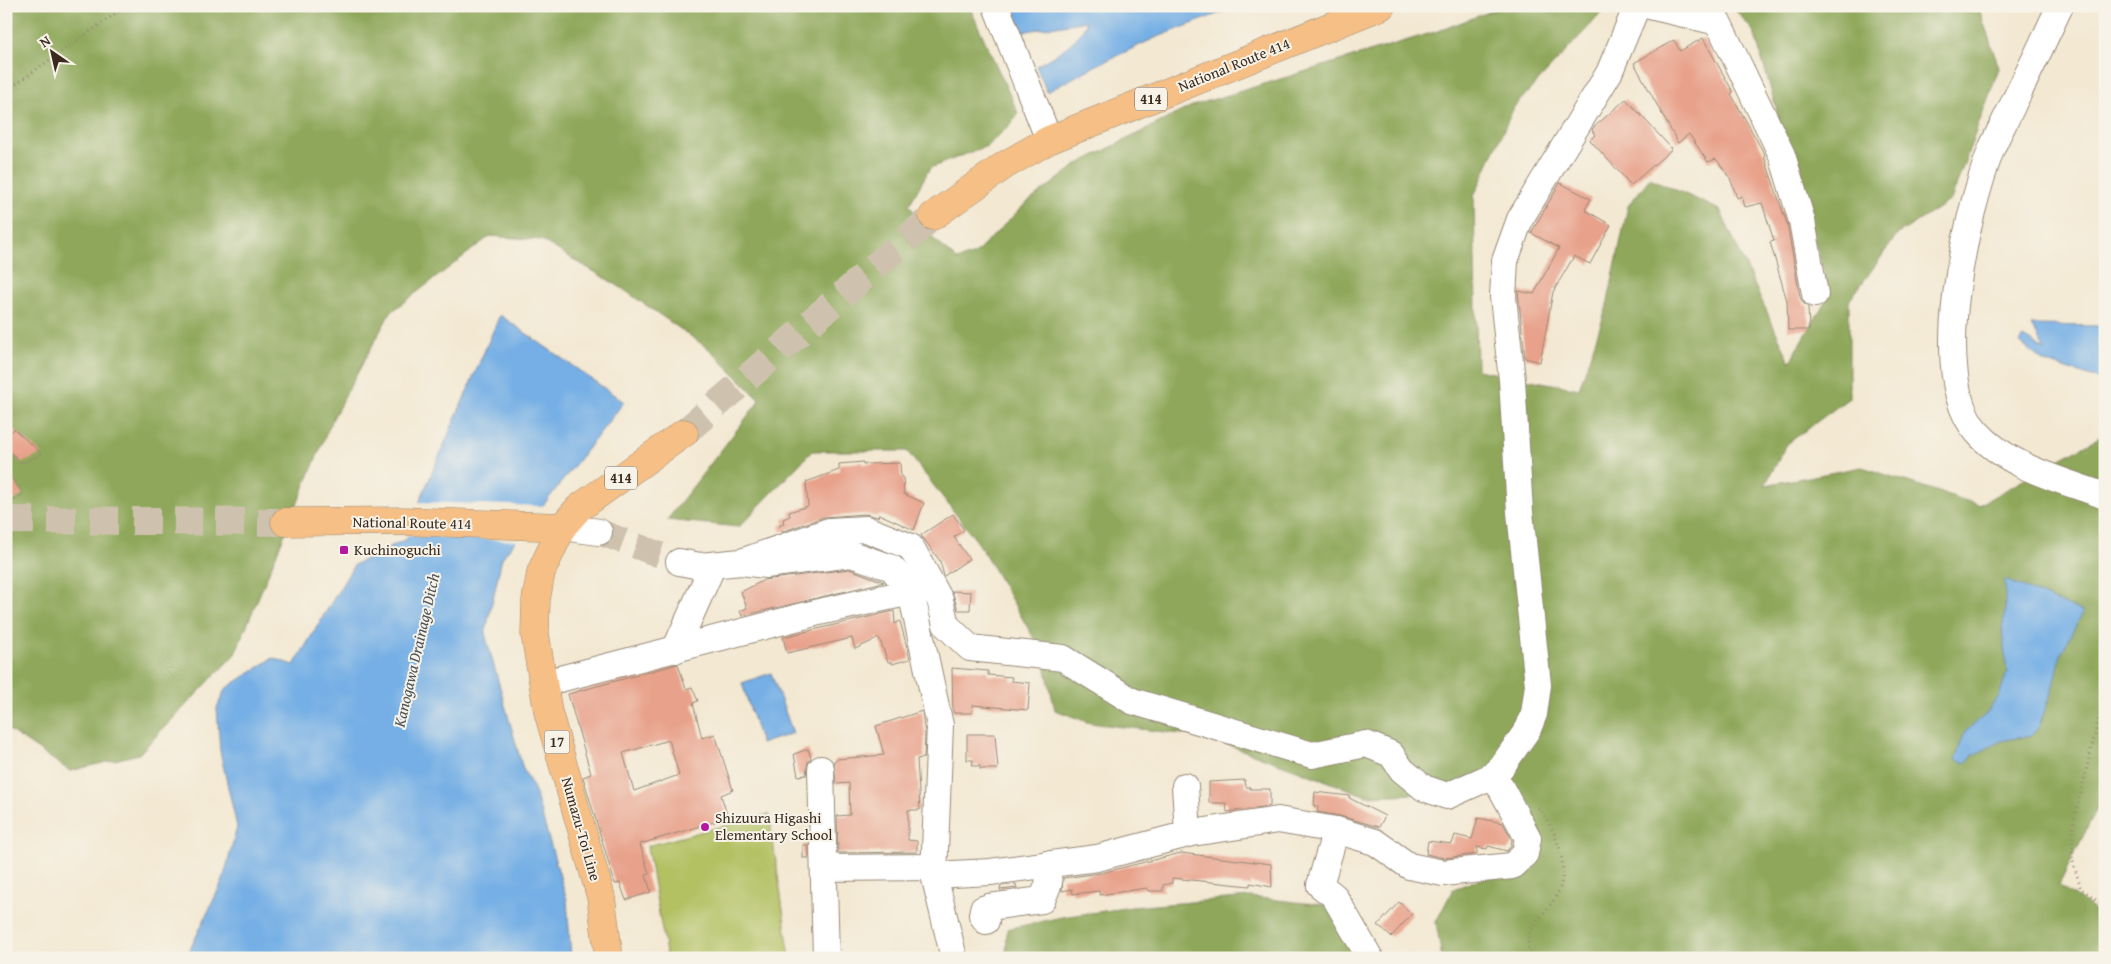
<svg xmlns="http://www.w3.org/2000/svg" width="2111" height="964" font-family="'Gentium Book Plus',serif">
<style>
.green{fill:#b3c164;stroke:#777641}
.forest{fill:#8ea75a;stroke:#64683c}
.water{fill:#74afe5;stroke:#586c82}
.pier{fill:#f3e8d2}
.building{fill:#e8a28b;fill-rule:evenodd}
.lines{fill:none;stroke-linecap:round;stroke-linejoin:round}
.minor-tunnel{stroke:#cec2ae;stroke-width:26;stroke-dasharray:26 13;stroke-linecap:butt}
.highway-tunnel{stroke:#cec2ae;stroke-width:28;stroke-dasharray:28 14;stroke-linecap:butt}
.minor-casing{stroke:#978978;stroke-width:28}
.major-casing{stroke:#978978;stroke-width:29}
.highway-casing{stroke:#978978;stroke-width:29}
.path{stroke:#978978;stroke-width:3;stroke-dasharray:1 4;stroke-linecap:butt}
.minor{stroke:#fff;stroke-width:26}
.major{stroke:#f5bf86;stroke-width:28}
.highway{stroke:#f5bf86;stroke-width:28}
.poi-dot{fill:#b5179e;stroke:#f7f3e8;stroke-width:2}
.labels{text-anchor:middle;stroke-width:4;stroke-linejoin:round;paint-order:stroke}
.shield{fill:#f7f3e8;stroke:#73665b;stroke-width:1}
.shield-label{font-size:14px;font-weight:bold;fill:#3b2a1e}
.street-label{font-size:15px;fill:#3b2a1e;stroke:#f7f3e8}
.poi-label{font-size:15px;fill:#3b2a1e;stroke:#f7f3e8;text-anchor:start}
.water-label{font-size:16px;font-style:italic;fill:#4c525a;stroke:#f7f3e8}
</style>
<rect width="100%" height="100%" fill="#f7f3e8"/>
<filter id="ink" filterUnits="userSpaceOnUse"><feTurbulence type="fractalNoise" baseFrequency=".02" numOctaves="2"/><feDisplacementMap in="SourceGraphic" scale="10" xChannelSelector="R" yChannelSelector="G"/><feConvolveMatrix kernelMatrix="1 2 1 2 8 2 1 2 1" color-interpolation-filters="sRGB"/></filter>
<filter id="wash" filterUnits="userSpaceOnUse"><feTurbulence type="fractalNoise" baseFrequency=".0096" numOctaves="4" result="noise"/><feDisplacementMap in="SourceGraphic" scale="20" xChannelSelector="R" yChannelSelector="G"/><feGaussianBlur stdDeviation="1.12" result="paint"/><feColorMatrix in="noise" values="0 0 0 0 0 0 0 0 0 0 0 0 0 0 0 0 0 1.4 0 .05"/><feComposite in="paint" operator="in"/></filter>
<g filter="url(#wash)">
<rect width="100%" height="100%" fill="#f3e8d2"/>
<polygon class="green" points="769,814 790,958 667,958 647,846"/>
<g class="forest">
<polygon points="6,6 969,6 1018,113 1012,123 987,146 930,168 909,205 934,239 957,260 975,254 1024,205 1078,164 1192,106 1441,30 1504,6 1608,6 1514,107 1474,196 1477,370 1579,389 1607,306 1628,206 1650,178 1720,210 1790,362 1830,293 1754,32 1732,6 1978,6 1999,68 1951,200 1898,234 1849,301 1849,398 1787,444 1765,485 1862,467 1979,505 2105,434 2105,792 2059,885 2105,918 2105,958 1442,958 1436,922 1453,889 1535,859 1518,790 1367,796 1207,737 1090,723 1055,710 1042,652 979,544 907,451 812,451 739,527 667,520 760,400 709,349 620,287 541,240 490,236 390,313 332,420 235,654 139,754 70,771 6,728"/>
<polygon points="1250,897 1332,906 1360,958 1006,958 1007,929 1062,917 1132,907"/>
</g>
<g class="water">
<path d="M1011,6H1238L1155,38L1095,66L1047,92L1036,66C1051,58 1084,39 1086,21L1021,32Z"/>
<polygon points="500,315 624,402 502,558 485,634 523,769 534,789 567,900 571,958 186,958 223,880 237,827 220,751 217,708 225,689 273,658 294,665 354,565 408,538 421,498"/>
<polygon points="2031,325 2105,326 2105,381 2044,362 2019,342 2023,337 2045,350"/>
<polygon points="2005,580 2083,612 2061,654 2056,678 2039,727 2032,735 2001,741 1972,756 1966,763 1955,760 1965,732 1985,715 1999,696 2007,672 2002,629 2005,615"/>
<polygon points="771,673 793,733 761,744 742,683"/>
</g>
<polygon class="pier" points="417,502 541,506 547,504 518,541 406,535"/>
<g id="blocks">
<g class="building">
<polygon points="1703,38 1733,92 1731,94 1765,155 1764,156 1787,224 1800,297 1803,303 1808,307 1809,330 1788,330 1787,301 1770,242 1774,241 1762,203 1745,207 1742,196 1737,198 1730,178 1716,159 1708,162 1689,134 1678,143 1634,63 1674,40 1680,51"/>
<polygon points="1626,99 1672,149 1631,185 1590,140 1595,135 1592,130 1593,128"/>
<polygon points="1560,183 1591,199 1585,210 1611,225 1590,264 1574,256 1553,292 1540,362 1525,358 1518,291 1534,294 1559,248 1531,233"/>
<polygon points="14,429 42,454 22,463 6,448 6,438"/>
<polygon points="863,462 863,464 900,463 901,477 903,477 904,494 924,503 914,530 879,514 878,517 865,514 824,517 781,532 779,526 784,524 783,519 790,516 789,512 808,506 806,482 839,470 839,464"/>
<polygon points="6,470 23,494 6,506"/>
<polygon points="953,514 964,530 954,537 969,559 944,576 940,561 921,535"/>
<polygon points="849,569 884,582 742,616 740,611 747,608 741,592 764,580"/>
<polygon points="952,591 971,592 970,610 958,610"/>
<polygon points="894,611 895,624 900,621 910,659 892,664 892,662 888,662 879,638 855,649 852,638 787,653 783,637"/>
<path d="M678,664L686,689L692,687L698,701L693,703L702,738L715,734L733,790L721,795L728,818L640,844L649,874L646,875L651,892L626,900L620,883L615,884L583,777L591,774L568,694ZM669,740L679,775L634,791L623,753Z"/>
<polygon points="952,668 988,671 988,675 1012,677 1011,681 1030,683 1028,710 973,705 972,713 953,713"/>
<polygon points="922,711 925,735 924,758 917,759 920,810 908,810 908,840 917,841 917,852 838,853 837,816 850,815 849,783 836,784 834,761 837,759 884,755 876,726"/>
<polygon points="967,734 995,734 998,769 980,769 980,766 972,766 973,760 967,760"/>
<polygon points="808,749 811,758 808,762 806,775 798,776 794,754"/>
<polygon points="1245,780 1246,787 1250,787 1250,789 1270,789 1270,806 1227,812 1226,803 1209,803 1209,782"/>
<polygon points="1315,792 1350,796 1349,798 1385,816 1379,827 1340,816 1317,812 1318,807 1314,806"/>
<polygon points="1478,818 1503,823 1512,840 1511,846 1507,851 1488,846 1487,849 1477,847 1477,854 1444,858 1426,854 1428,841 1452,844 1455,835 1472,839"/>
<rect x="803" y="845" width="5" height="13"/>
<polygon points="1181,853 1271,864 1272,887 1250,883 1250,886 1172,878 1172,883 1163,885 1163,891 1148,891 1147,888 1100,895 1099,891 1073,894 1072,889 1062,891 1063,878 1101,873"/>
<polygon points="1016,884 1017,888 1000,890 1001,886"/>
<polygon points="1399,902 1412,914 1391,937 1378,925"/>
</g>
</g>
</g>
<g filter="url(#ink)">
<use href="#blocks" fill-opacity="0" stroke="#978978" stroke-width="1"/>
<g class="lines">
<polyline class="minor-tunnel" points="599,532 679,562"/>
<g class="highway-tunnel">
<polyline points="684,433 933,216"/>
<polyline points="6,520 285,522"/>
</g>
<defs>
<g id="minor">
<polyline points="996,6 1049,140"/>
<polyline points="1650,6 1718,22 1782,155 1802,221 1815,294"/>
<path d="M2060,6C2045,38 2030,70 2014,102C2007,118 1998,133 1991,150C1967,213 1927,377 1977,432C2009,468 2062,480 2105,496"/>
<polyline points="562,527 599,532"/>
<polyline points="679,562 700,566 741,562 766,565 851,554 892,568 911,592 940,725 934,875 954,958"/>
<polyline points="741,562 829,531 866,529 911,547 940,600 946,625 970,648 1063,658 1132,701 1312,755 1366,744 1391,754 1402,770 1424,788 1447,796 1494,775 1502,766 1528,729 1534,714 1538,685 1520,512 1512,380 1503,297 1505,261 1520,219 1609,73 1637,6"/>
<polyline points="675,650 713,565"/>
<polyline points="544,683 819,612 911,592"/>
<polyline points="821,769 826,958"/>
<polyline points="1185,786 1188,833"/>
<polyline points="1336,830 1320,885 1334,896 1370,958"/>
<polyline points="824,868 934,867"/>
<polyline points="934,875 990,872 1097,858 1192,833 1278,820 1336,830 1375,842 1409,866 1443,873 1512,866 1525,854 1528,838 1494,775"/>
<polyline points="986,921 982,915 983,909 989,907 1042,900 1049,883 1046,864"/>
</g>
<polyline id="major" points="562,527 541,572 536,600 535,634 548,712 601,897 609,958"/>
<g id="highway">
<polyline points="933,216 1005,165 1049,140 1381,6"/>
<polyline points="285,522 402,521 562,527 579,508 684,433"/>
</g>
</defs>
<use href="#minor" class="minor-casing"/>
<use href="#major" class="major-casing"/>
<use href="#highway" class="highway-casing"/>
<g class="path">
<polyline points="6,95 13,86 126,6"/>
<polyline points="2105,701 2098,721 2074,821 2072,858 2081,889 2105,905"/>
<path d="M1531,958C1520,929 1542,920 1555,898C1573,870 1556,829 1537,806"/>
<path d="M1633,958C1643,952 1655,955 1666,958"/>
</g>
<use href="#minor" class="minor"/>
<use href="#major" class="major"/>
<use href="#highway" class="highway"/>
</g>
</g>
<g class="poi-dot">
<rect x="339" y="545" width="10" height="10" rx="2.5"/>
<circle cx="705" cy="827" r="5"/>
</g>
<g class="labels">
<g class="shield">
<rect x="1135" y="87.5" width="32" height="23" rx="4"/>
<rect x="605" y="466.5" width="32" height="23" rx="4"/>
<rect x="544.5" y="730.5" width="25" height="23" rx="4"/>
</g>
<g class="shield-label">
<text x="1151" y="104">414</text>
<text x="621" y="483">414</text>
<text x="557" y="747">17</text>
</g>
<g class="street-label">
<text transform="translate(1234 65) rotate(-22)" y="5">National Route 414</text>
<text transform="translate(412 523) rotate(1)" y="5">National Route 414</text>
<text transform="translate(581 829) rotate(74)" y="5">Numazu-Toi Line</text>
</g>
<g class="poi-label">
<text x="354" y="555">Kuchinoguchi</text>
<text x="715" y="823">Shizuura Higashi<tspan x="715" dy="17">Elementary School</tspan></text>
</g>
<g class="water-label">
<text transform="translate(416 650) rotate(-77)" y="6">Kanogawa Drainage Ditch</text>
</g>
</g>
<rect width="2111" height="964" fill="none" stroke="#f7f3e8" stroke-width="25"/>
<g transform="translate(52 52) rotate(326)" stroke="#f7f3e8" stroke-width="4" paint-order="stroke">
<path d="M0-4L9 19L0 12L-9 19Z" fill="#3b2a1e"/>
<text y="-8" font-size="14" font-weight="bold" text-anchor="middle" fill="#3b2a1e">N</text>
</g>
</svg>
